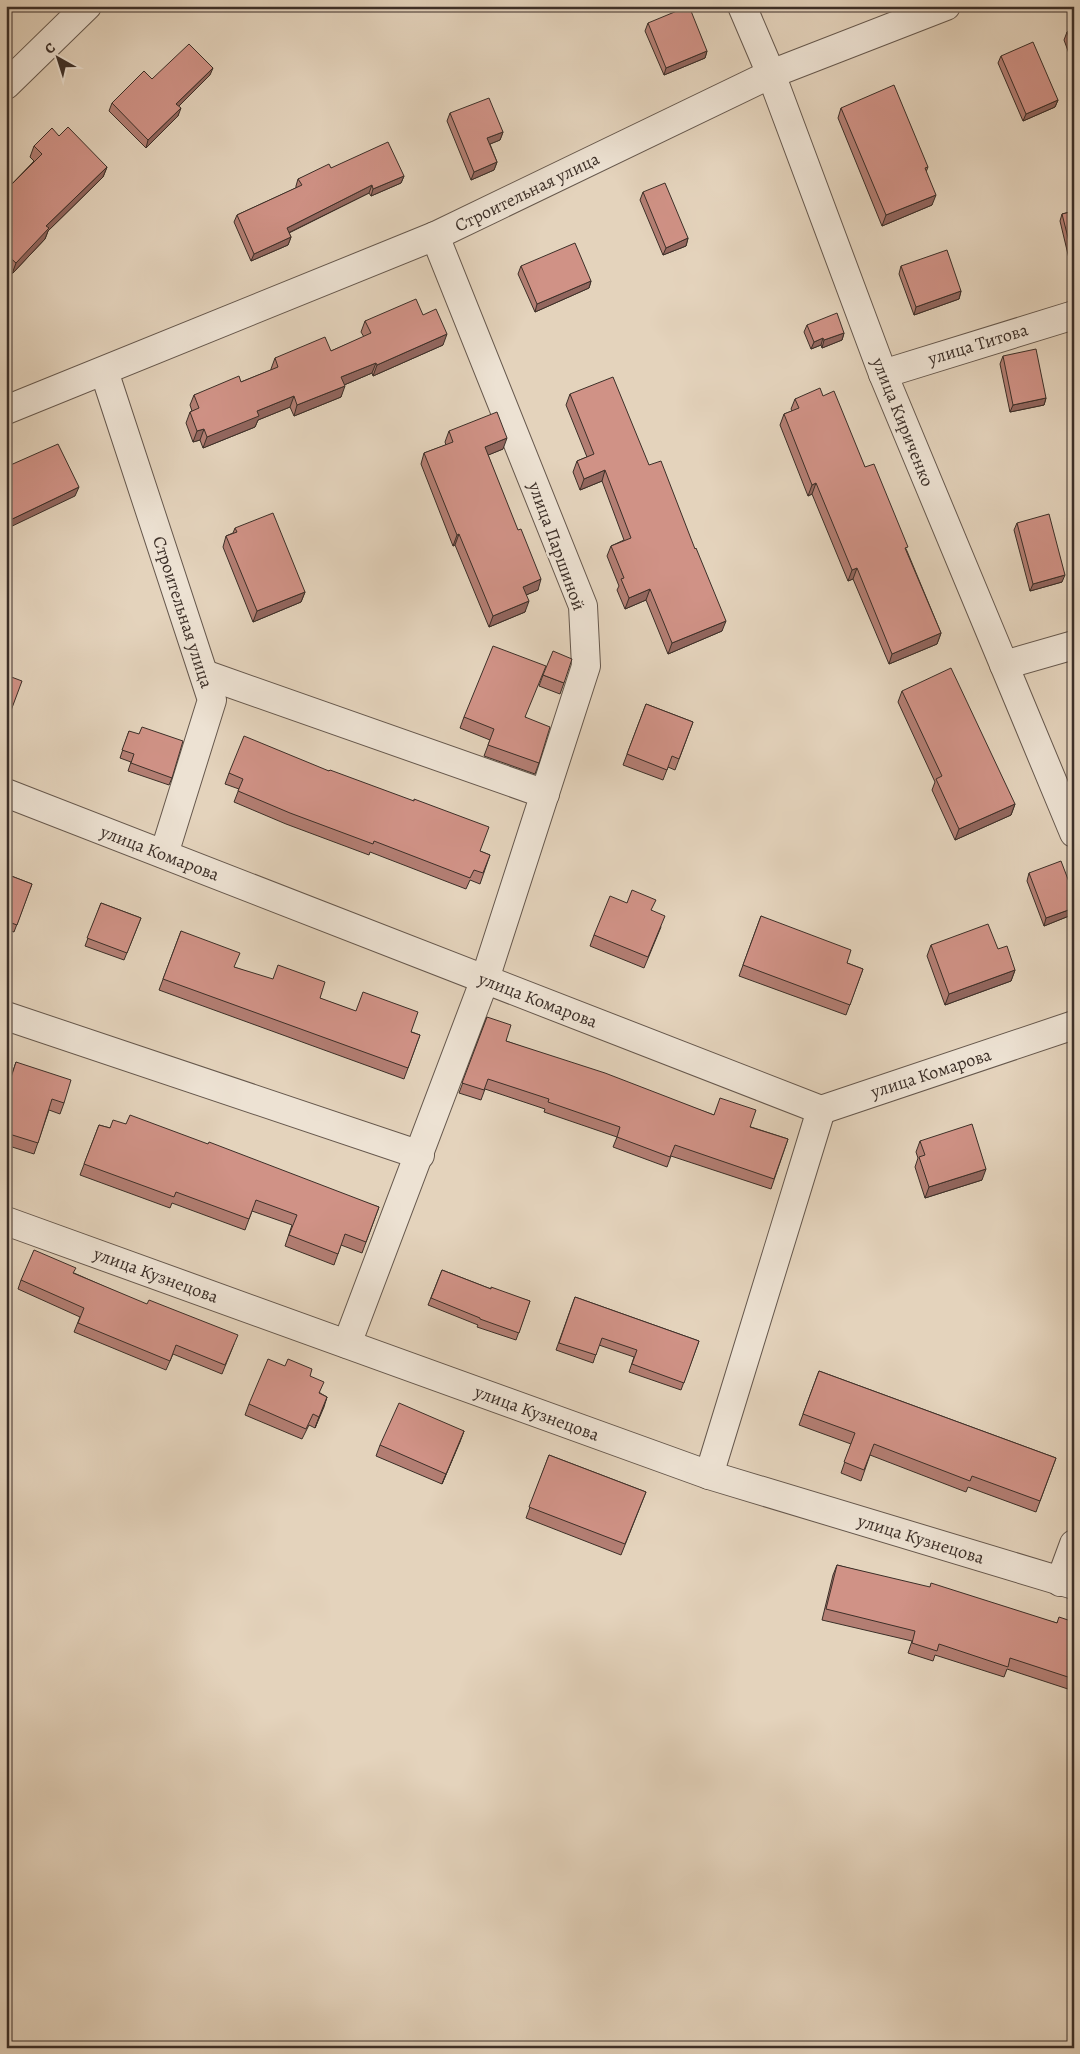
<svg xmlns="http://www.w3.org/2000/svg" width="1080" height="2054" font-family="Alegreya,serif">
<style>
.lines{fill:none;stroke-linecap:round;stroke-linejoin:round}
.minor-casing{stroke:#66584d;stroke-width:30}
.minor{stroke:#ede2d3;stroke-width:28}
.wall{fill:#b37e73;stroke:#3c2f28}
.shaded-wall{fill:#92665e;stroke:#3c2f28}
.building{fill:#d09286;stroke:#3c2f28}
.labels{text-anchor:middle;stroke-width:5;stroke-linejoin:round;paint-order:stroke}
.street-label{font-size:18px;fill:#3c2f28;stroke:#ede2d3}
</style>
<rect width="100%" height="100%" fill="#e4d3bc"/>
<filter id="stains"><feTurbulence type="fractalNoise" baseFrequency=".004" numOctaves="4"/><feColorMatrix values="0 0 0 0 .2 0 0 0 0 .09 0 0 0 0 .02 0 0 0 .5 -.17"/></filter>
<radialGradient id="worn" r=".72"><stop offset=".6" stop-color="#630" stop-opacity="0"/><stop offset="1" stop-color="#630" stop-opacity=".3"/></radialGradient>
<g class="lines">
<defs>
<g id="minor">
<polyline points="742,6 771,74 883,374 1074,833"/>
<polyline points="6,85 87,6"/>
<polyline points="104,371 212,700 164,854"/>
<polyline points="883,374 1074,315"/>
<polyline points="6,410 435,236 771,74 946,6"/>
<polyline points="1004,665 1074,645"/>
<polyline points="204,674 545,794"/>
<polyline points="6,793 821,1110 1074,1025"/>
<polyline points="6,1016 420,1155"/>
<polyline points="6,1221 709,1475 1074,1585"/>
<polyline points="347,1344 485,979 586,666 583,606 435,236"/>
<polyline points="709,1475 821,1110"/>
<polyline points="1060,1582 1074,1544"/>
</g>
</defs>
<use href="#minor" class="minor-casing"/>
<use href="#minor" class="minor"/>
</g>
<g class="wall">
<polygon points="648,23 707,51 705,58 664,75 645,31"/>
<polygon points="1074,30 1074,67 1064,40 1067,32"/>
<polygon points="1001,56 1058,100 1055,107 1023,121 998,63"/>
<polygon points="210,75 179,106 178,116 146,148 109,111 112,103 152,79"/>
<polygon points="841,108 928,167 926,172 932,205 882,226 838,118"/>
<polygon points="450,113 503,132 500,140 490,144 497,162 494,170 471,180 447,121"/>
<polygon points="59,136 107,167 103,177 48,231 45,239 12,274 6,268 6,190 34,161 30,157 34,146"/>
<polygon points="331,168 404,176 401,183 371,196 369,193 289,233 291,237 288,245 251,261 234,222 237,215 296,188 296,186 298,179"/>
<polygon points="643,192 688,238 686,246 663,255 640,200"/>
<polygon points="1074,211 1074,271 1072,271 1060,221 1062,214"/>
<polygon points="521,266 591,281 589,288 535,312 518,274"/>
<polygon points="901,266 961,291 959,299 914,315 899,274"/>
<polygon points="423,315 443,345 373,376 372,373 344,385 341,397 294,416 290,407 258,420 255,427 203,448 200,440 193,442 186,423 190,412 192,411 190,405 194,395 241,382 271,370 271,369 275,358 331,351 364,337 361,332 365,321"/>
<polygon points="807,325 844,333 842,340 822,348 821,345 811,349 804,332"/>
<polygon points="1003,356 1046,398 1044,405 1010,412 1000,364"/>
<polygon points="570,394 649,465 722,631 668,654 646,600 625,609 617,590 619,586 607,556 611,546 624,540 602,481 580,490 573,472 577,461 587,457 566,405"/>
<polygon points="823,396 865,467 907,551 941,633 937,644 889,664 853,579 848,581 812,494 808,496 780,425 784,414 792,411 791,409 795,399"/>
<polygon points="449,431 503,449 488,455 538,590 526,595 525,612 489,627 455,545 453,546 421,464 424,453 446,445 445,442"/>
<polygon points="1017,523 1062,582 1030,591 1014,530"/>
<polygon points="235,528 305,592 301,602 253,622 223,547 226,536 233,533"/>
<polygon points="543,675 564,683 560,694 539,686"/>
<polygon points="902,691 1015,804 1011,815 955,840 932,790 935,782 898,702"/>
<polygon points="646,704 693,722 675,770 668,767 663,780 623,765"/>
<polygon points="464,717 526,717 539,763 535,774 484,756 490,740 460,728"/>
<polygon points="129,731 172,778 169,785 128,771 131,762 120,758"/>
<polygon points="329,771 480,851 490,855 480,884 470,880 466,889 370,852 369,855 286,824 234,802 239,789 225,784 229,773"/>
<polygon points="1029,873 1074,895 1074,914 1044,926 1027,881"/>
<polygon points="6,874 32,884 14,932 6,929"/>
<polygon points="101,903 141,918 124,960 85,946"/>
<polygon points="627,903 652,911 661,927 644,968 590,946 594,935"/>
<polygon points="761,916 847,963 863,969 846,1015 739,976"/>
<polygon points="181,931 234,967 420,1035 404,1079 159,990"/>
<polygon points="931,945 1015,970 1011,981 945,1005 927,956"/>
<polygon points="487,1017 506,1041 714,1115 788,1139 771,1189 671,1156 667,1167 613,1147 617,1137 544,1112 545,1109 485,1089 481,1100 459,1093"/>
<polygon points="16,1062 64,1103 60,1114 49,1110 34,1154 6,1145 6,1092"/>
<polygon points="126,1124 379,1207 362,1253 341,1245 334,1265 285,1246 292,1225 252,1211 245,1230 172,1203 170,1208 80,1175 99,1125 110,1128"/>
<polygon points="920,1141 982,1180 925,1198 915,1167 918,1158 916,1152"/>
<polygon points="442,1270 491,1289 530,1301 516,1340 477,1327 478,1325 428,1305"/>
<polygon points="74,1273 234,1344 222,1374 173,1354 166,1370 74,1332 80,1317 18,1289 21,1280"/>
<polygon points="575,1297 699,1341 681,1390 629,1372 634,1357 599,1345 593,1363 556,1350"/>
<polygon points="819,1371 1056,1458 1036,1512 968,1487 966,1492 870,1455 861,1481 841,1473 851,1444 799,1425"/>
<polygon points="310,1376 320,1393 327,1397 315,1428 309,1425 302,1439 245,1415 249,1404"/>
<polygon points="464,1431 442,1484 376,1456 380,1445"/>
<polygon points="549,1455 646,1492 621,1555 526,1518"/>
<polygon points="837,1565 1057,1623 1074,1622 1074,1691 1007,1669 1004,1677 935,1655 933,1661 908,1653 912,1641 822,1620 833,1575"/>
</g>
<g class="shaded-wall">
<polygon points="707,51 705,58 664,75 666,68"/>
<polygon points="213,68 210,75 174,111 176,104"/>
<polygon points="1058,100 1055,107 1023,121 1026,114"/>
<polygon points="181,108 178,116 146,148 148,140"/>
<polygon points="503,132 500,140 485,146 487,138"/>
<polygon points="497,162 494,170 471,180 474,172"/>
<polygon points="107,167 103,177 48,231 45,239 12,274 16,263 46,226"/>
<polygon points="404,176 401,183 371,196 373,189"/>
<polygon points="372,185 369,193 284,235 287,228"/>
<polygon points="936,195 932,205 882,226 886,215"/>
<polygon points="291,237 288,245 251,261 254,254"/>
<polygon points="688,238 686,246 663,255 666,248"/>
<polygon points="591,281 589,288 535,312 537,304"/>
<polygon points="961,291 959,299 914,315 916,307"/>
<polygon points="844,333 842,340 822,348 824,340"/>
<polygon points="447,334 443,345 373,376 377,365"/>
<polygon points="823,338 821,345 811,349 814,342"/>
<polygon points="376,363 372,373 337,388 341,377"/>
<polygon points="345,386 341,397 294,416 297,405"/>
<polygon points="294,396 290,407 258,420 255,427 203,448 207,437 257,411"/>
<polygon points="1046,398 1044,405 1010,412 1013,405"/>
<polygon points="204,429 200,440 193,442 197,431"/>
<polygon points="507,438 503,449 481,458 485,447"/>
<polygon points="605,470 602,481 580,490 584,479"/>
<polygon points="816,483 812,494 808,496 812,485"/>
<polygon points="79,487 75,496 6,529 6,522"/>
<polygon points="459,534 455,545 453,546 457,535"/>
<polygon points="857,568 853,579 848,581 852,570"/>
<polygon points="1065,575 1062,582 1030,591 1033,584"/>
<polygon points="541,579 538,590 519,598 523,587"/>
<polygon points="650,589 646,600 625,609 629,598"/>
<polygon points="305,592 301,602 253,622 257,611"/>
<polygon points="529,601 525,612 489,627 493,616"/>
<polygon points="726,621 722,631 668,654 672,643"/>
<polygon points="941,633 937,644 889,664 892,654"/>
<polygon points="1015,804 1011,815 955,840 959,829"/>
<polygon points="1074,908 1074,914 1044,926 1046,918"/>
<polygon points="1015,970 1011,981 945,1005 949,994"/>
<polygon points="986,1169 982,1180 925,1198 929,1187"/>
<polygon points="327,1397 324,1407 315,1428 319,1417"/>
<polygon points="464,1431 460,1442 442,1484 446,1474"/>
</g>
<g class="building">
<polygon points="689,6 707,51 666,68 648,23"/>
<polygon points="1074,30 1074,52 1067,32"/>
<polygon points="1033,42 1058,100 1026,114 1001,56"/>
<polygon points="189,44 213,68 176,104 181,108 148,140 112,103 144,71 152,79"/>
<polygon points="894,85 928,167 925,168 936,195 886,215 841,108"/>
<polygon points="489,98 503,132 487,138 497,162 474,172 450,113"/>
<polygon points="68,127 107,167 46,226 49,228 16,263 6,254 6,190 42,154 34,146 52,128 59,136"/>
<polygon points="388,142 404,176 373,189 372,185 287,228 291,237 254,254 237,215 302,185 298,179 329,164 331,168"/>
<polygon points="665,183 688,238 666,248 643,192"/>
<polygon points="1074,211 1074,261 1062,214"/>
<polygon points="575,243 591,281 537,304 521,266"/>
<polygon points="947,250 961,291 916,307 901,266"/>
<polygon points="416,299 423,315 436,309 447,334 377,365 376,363 341,377 345,386 297,405 294,396 257,411 259,416 207,437 204,429 197,431 190,412 199,408 194,395 239,376 241,382 278,367 275,358 325,337 331,351 371,333 365,321"/>
<polygon points="837,313 844,333 824,340 823,338 814,342 807,325"/>
<polygon points="1036,349 1046,398 1013,405 1003,356"/>
<polygon points="613,377 649,465 661,461 695,549 696,548 726,621 672,643 650,589 629,598 621,579 624,578 611,546 631,538 605,470 584,479 577,461 594,454 570,394"/>
<polygon points="820,388 823,396 834,391 865,467 874,464 908,547 905,548 941,633 892,654 857,568 852,570 816,483 812,485 784,414 799,408 795,399"/>
<polygon points="497,412 507,438 485,447 518,530 521,529 541,579 523,587 529,601 493,616 459,534 457,535 424,453 453,442 449,431"/>
<polygon points="58,444 79,487 6,522 6,467"/>
<polygon points="273,513 305,592 257,611 226,536 237,532 235,528"/>
<polygon points="1049,514 1065,575 1033,584 1017,523"/>
<polygon points="493,646 546,666 525,717 550,727 539,763 488,745 494,729 464,717"/>
<polygon points="553,651 572,659 564,683 543,675"/>
<polygon points="951,668 1015,804 959,829 936,779 942,776 902,691"/>
<polygon points="6,675 22,681 6,724"/>
<polygon points="646,704 693,722 679,759 672,756 667,770 627,754"/>
<polygon points="142,727 183,741 172,778 131,763 134,754 122,750 129,731 139,734"/>
<polygon points="244,736 329,771 330,770 414,801 414,799 489,827 480,851 490,855 483,873 474,870 470,878 374,841 373,844 290,813 238,791 243,779 229,773"/>
<polygon points="1061,861 1074,895 1074,908 1046,918 1029,873"/>
<polygon points="6,874 32,884 17,925 6,921"/>
<polygon points="632,890 656,900 651,910 665,916 648,957 594,935 610,896 627,903"/>
<polygon points="101,903 141,918 127,953 87,938"/>
<polygon points="761,916 851,950 847,963 863,969 850,1005 743,965"/>
<polygon points="988,924 998,949 1007,946 1015,970 949,994 931,945"/>
<polygon points="181,931 240,953 234,967 273,979 278,965 325,982 320,998 356,1011 363,992 418,1012 411,1032 420,1035 408,1068 163,979"/>
<polygon points="487,1017 511,1025 506,1041 605,1073 714,1115 720,1098 756,1110 750,1127 788,1139 774,1179 675,1145 670,1157 617,1137 620,1127 548,1102 549,1099 488,1079 484,1090 462,1083"/>
<polygon points="16,1062 71,1080 64,1103 52,1099 38,1143 6,1133 6,1093"/>
<polygon points="130,1115 208,1144 209,1142 379,1207 366,1242 345,1234 338,1254 289,1235 297,1215 256,1200 249,1219 176,1192 174,1197 84,1164 99,1125 110,1128 113,1120 126,1124"/>
<polygon points="972,1124 986,1169 929,1187 919,1157 925,1155 920,1141"/>
<polygon points="34,1250 76,1268 73,1273 147,1304 149,1300 238,1335 225,1365 176,1345 170,1361 78,1323 84,1308 21,1280"/>
<polygon points="442,1270 491,1289 491,1287 530,1301 519,1333 480,1319 480,1318 431,1298"/>
<polygon points="575,1297 699,1341 684,1383 632,1364 637,1350 602,1338 596,1355 559,1343"/>
<polygon points="268,1359 285,1366 288,1359 312,1369 310,1376 324,1382 319,1393 327,1397 319,1417 313,1414 306,1429 249,1404"/>
<polygon points="819,1371 1056,1458 1040,1501 972,1476 970,1481 874,1444 864,1470 844,1462 855,1433 803,1414"/>
<polygon points="399,1403 464,1431 446,1474 380,1445"/>
<polygon points="549,1455 646,1492 625,1544 529,1507"/>
<polygon points="837,1565 930,1587 931,1583 1057,1623 1059,1617 1074,1622 1074,1679 1010,1658 1008,1667 939,1644 937,1651 912,1643 915,1631 826,1609"/>
</g>
<g class="labels">
<g class="street-label">
<text transform="translate(527 192) rotate(-26)" y="6">Строительная улица</text>
<text transform="translate(978 344) rotate(-17)" y="6">улица Титова</text>
<text transform="translate(903 422) rotate(68)" y="6">улица Кириченко</text>
<text transform="translate(557 546) rotate(70)" y="6">улица Паршиной</text>
<text transform="translate(183 612) rotate(72)" y="6">Строительная улица</text>
<text transform="translate(160 853) rotate(21)" y="6">улица Комарова</text>
<text transform="translate(538 1000) rotate(21)" y="6">улица Комарова</text>
<text transform="translate(931 1073) rotate(-18)" y="6">улица Комарова</text>
<text transform="translate(156 1275) rotate(20)" y="6">улица Кузнецова</text>
<text transform="translate(537 1413) rotate(20)" y="6">улица Кузнецова</text>
<text transform="translate(921 1539) rotate(17)" y="6">улица Кузнецова</text>
</g>
</g>
<rect width="1080" height="2054" fill="none" stroke="#e4d3bc" stroke-width="25"/>
<rect x="8" y="8" width="1065" height="2039" fill="none" stroke="#3c2f28" stroke-width="2.5"/>
<rect x="12" y="12" width="1055" height="2029" fill="none" stroke="#3c2f28"/>
<g transform="translate(58 58) rotate(321)" stroke="#ede2d3" stroke-width="4" paint-order="stroke">
<path d="M0-4L9 19L0 12L-9 19Z" fill="#3c2f28"/>
<text y="-8" font-size="14" font-weight="bold" text-anchor="middle" fill="#3c2f28">С</text>
</g>
<rect width="100%" height="100%" filter="url(#stains)"/>
<rect width="100%" height="100%" fill="url(#worn)"/>
</svg>
